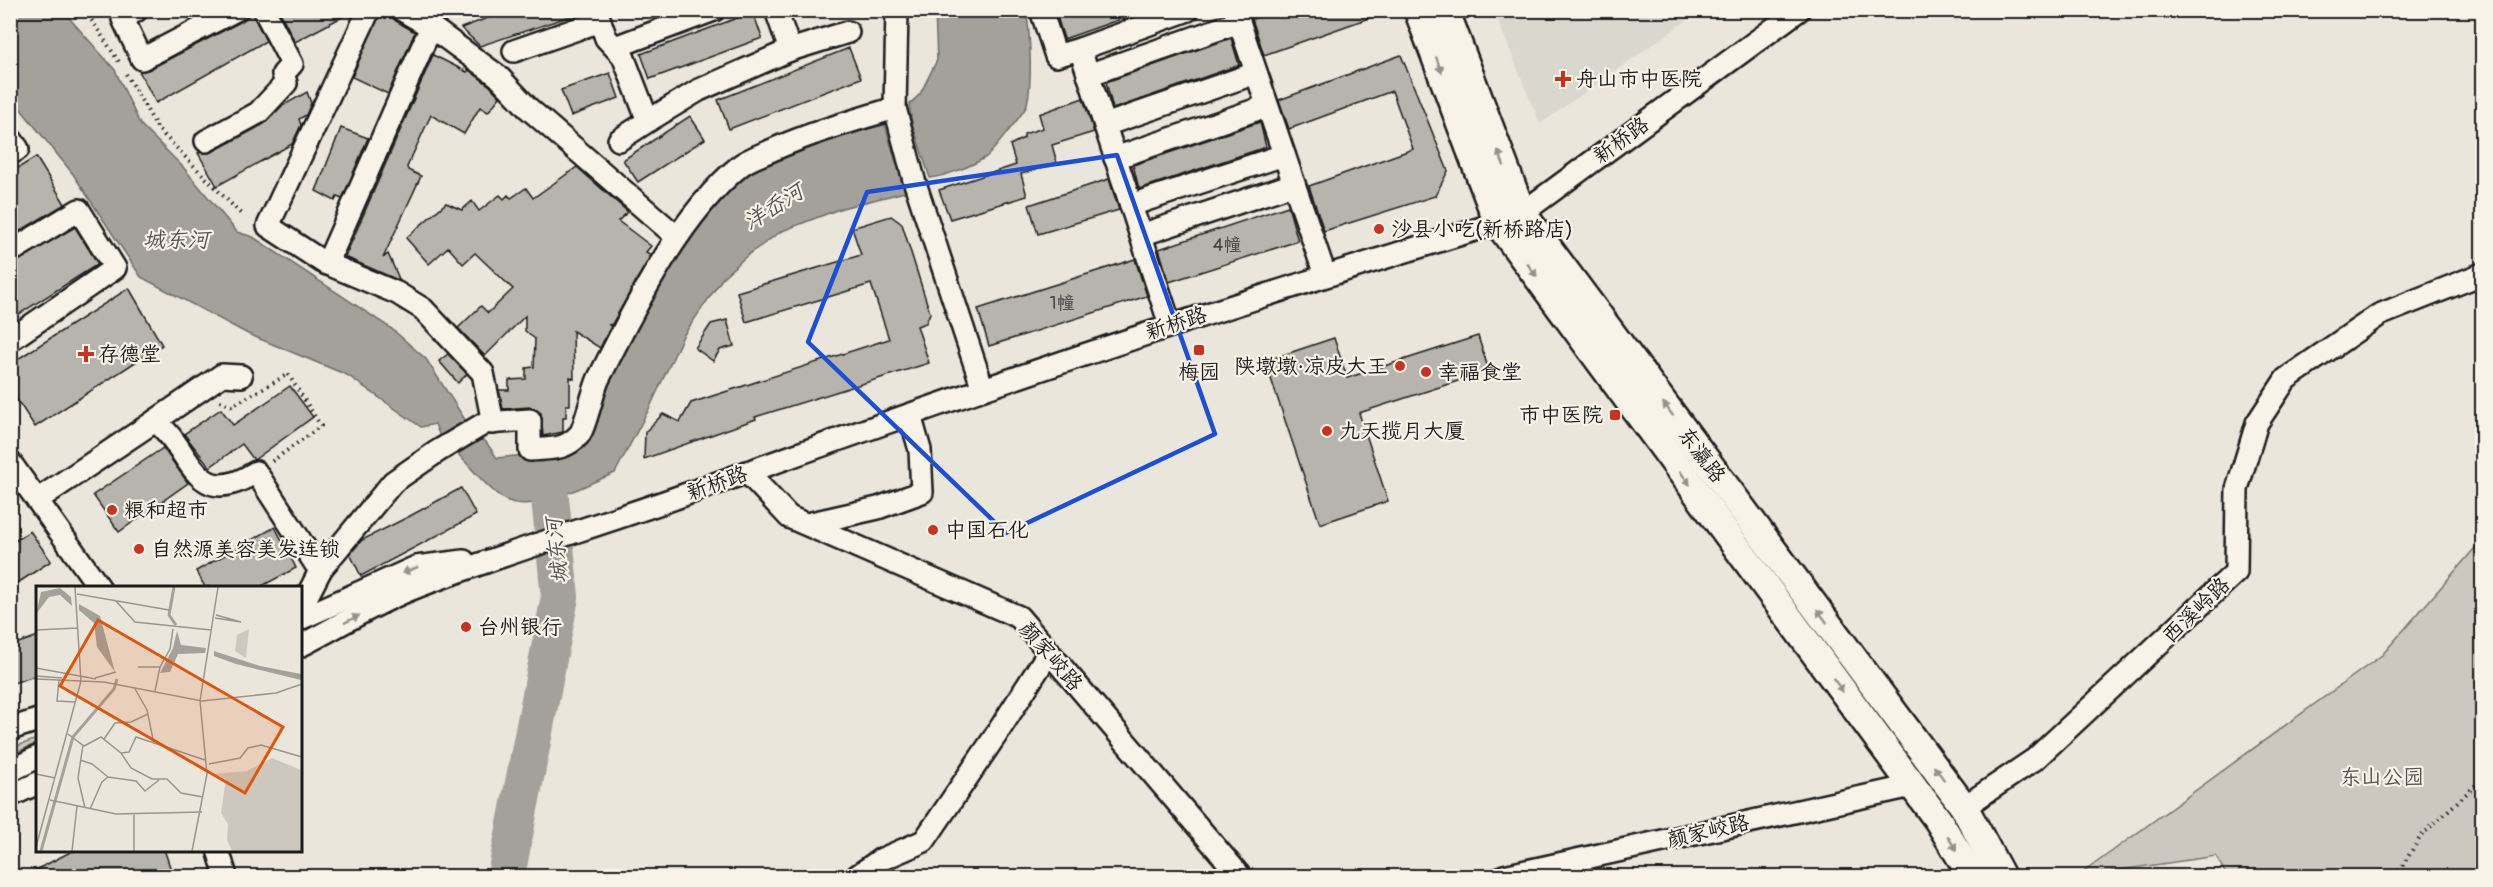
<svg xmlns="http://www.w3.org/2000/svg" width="2493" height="887" font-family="Pangolin,'LXGW WenKai TC',sans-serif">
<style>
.built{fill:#dad7ce}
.green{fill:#ccc8c0;stroke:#74726e;stroke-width:1.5}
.water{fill:#a3a19a;stroke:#6d6c68;stroke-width:1.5}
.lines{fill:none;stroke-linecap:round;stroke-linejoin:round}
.river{stroke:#a3a19a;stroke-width:38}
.building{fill:#b6b4ac;stroke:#1c1c1c;stroke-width:1.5}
.minor-casing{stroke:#1c1c1c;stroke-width:26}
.major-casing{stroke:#1c1c1c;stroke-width:32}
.path{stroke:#1c1c1c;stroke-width:4;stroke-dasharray:1.5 4.5;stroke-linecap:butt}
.minor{stroke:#f7f3e8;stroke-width:21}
.major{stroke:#f7f3e8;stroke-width:27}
.oneway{fill:#94928c}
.marked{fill:none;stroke:#1d4ed8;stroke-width:4.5;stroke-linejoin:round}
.poi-dot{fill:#c8321e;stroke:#f7f3e8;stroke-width:2}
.labels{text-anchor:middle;stroke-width:4.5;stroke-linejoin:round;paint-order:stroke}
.number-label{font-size:18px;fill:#424240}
.poi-label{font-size:21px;fill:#1c1c1c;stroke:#f7f3e8;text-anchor:start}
.street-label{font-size:21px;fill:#1c1c1c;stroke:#f7f3e8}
.park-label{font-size:21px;fill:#51504d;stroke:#f7f3e8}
.water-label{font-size:22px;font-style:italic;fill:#52514e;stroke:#f7f3e8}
.inset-river{fill:none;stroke:#a3a19a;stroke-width:3}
.inset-road{fill:none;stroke:#98958f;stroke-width:1.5}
.view{fill:#de560d;fill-opacity:0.15;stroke:#de560d;stroke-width:3}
.inset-edge{fill:none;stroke:#1c1c1c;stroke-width:3}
</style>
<rect width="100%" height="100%" fill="#eae6dc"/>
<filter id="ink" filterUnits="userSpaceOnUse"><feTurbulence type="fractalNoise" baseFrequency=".0167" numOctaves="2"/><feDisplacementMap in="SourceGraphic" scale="12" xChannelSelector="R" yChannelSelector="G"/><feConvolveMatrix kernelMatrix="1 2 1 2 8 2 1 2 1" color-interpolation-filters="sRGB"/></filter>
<g filter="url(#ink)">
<polygon class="built" points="1494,11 1700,11 1540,124"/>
<g class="green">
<polygon points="2482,540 2482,876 2227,876 2216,856 2078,876 2382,655"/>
<polygon points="37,739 37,743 11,755 11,748"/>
</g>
<g class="water">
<polygon points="10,11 63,11 115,70 140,124 183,167 237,232 253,237 392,329 426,359 469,426 444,440 439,434 435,424 421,427 347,375 248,334 141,277 73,174 11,97"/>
<path d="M935,11H1026C1030,30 1033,88 1026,107C1024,112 990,155 986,157C972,166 946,176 930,178L912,123L909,105L920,94L937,60Z"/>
<path d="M885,125L905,192L842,208L782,231L749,254L724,276L683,336L650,407L615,473C586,484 529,518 501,497C484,485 470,466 455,451L477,437L486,442L497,458L572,450C603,384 637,320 675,258C689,234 704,206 726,188C764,156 836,134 885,125Z"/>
</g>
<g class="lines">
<polyline class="river" points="506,876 560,597 548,478 520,484"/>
</g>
<g class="building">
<polygon points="279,10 355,10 295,42"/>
<polygon points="381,10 390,14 396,21 415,32 388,94 352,77"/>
<polygon points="509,10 576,10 577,14 480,46 461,28"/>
<polygon points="1055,10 1138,10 1138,13 1064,39"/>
<polygon points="1276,10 1382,10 1383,13 1264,55 1252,19"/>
<polygon points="753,12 762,38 650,79 641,54"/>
<polygon points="252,13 266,41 156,103 139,71 148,70 242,21"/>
<polygon points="1231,38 1239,65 1113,109 1106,82"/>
<polygon points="849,48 861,78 729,129 718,100"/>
<polygon points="433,55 467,72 469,70 490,86 500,97 488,112 480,107 464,134 431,115 407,167 408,170 421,176 383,258 388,254 400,281 345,257"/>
<polygon points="1401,55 1448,171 1435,196 1324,231 1309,186 1413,149 1392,91 1289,129 1279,100"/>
<polygon points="610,73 619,98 571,116 561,90"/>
<polygon points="307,92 311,103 306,115 299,119 301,125 292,144 217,186 198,153 212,152 264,124 282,106"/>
<polygon points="1083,98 1094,132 1052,145 1057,163 1021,174 1027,196 950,219 939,190 1016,165 1010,145 1024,138 1024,134 1043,128 1039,114"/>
<polygon points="690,116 705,139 638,182 623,160"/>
<polygon points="1260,122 1266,147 1139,189 1133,165"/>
<polygon points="341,128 368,138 342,199 337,197 335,201 316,191"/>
<polygon points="36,157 65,204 10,237 10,173"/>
<polygon points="577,167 628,212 618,221 651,246 646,252 651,255 612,324 609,325 611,326 600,348 573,331 574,379 570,377 570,405 566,405 566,417 563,417 563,432 543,436 541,413 530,407 503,409 499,390 509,390 509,380 526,379 526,368 534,367 535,339 525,331 525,316 485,356 458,328 481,306 488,313 513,289 475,253 463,264 448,247 429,264 406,238 446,203 462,210 472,201 479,211 500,195 504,199 508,195 511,198 526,188 533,198"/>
<polygon points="1109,179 1119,210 1038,234 1029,205"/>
<polygon points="1288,206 1298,241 1169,282 1159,249"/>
<polygon points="891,216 902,224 930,313 926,323 917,326 929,363 755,417 756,419 644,459 645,432 663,414 680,422 691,403 889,339 871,284 746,322 737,292 861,255 852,228"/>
<polygon points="75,227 98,264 10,320 10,265"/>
<polygon points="1135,259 1147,296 989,346 978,309"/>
<polygon points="129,288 162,345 35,427 10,389 10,364"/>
<polygon points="727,320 734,346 720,350 713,361 695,348 711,324"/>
<polygon points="1478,336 1489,371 1359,413 1388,501 1320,524 1265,361 1334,338 1347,378"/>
<polygon points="448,354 467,374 458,383 439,361"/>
<polygon points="290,386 313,417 254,460 242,444 210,467 184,434 221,409 233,425"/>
<polygon points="163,448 188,483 119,532 93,495"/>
<polygon points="461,488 476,515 361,576 350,554 362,540 410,516"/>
<polygon points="275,527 296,568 260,587 205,587 196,571"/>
<polygon points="30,531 51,561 10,588 10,544"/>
<polygon points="38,636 38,675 10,684 10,646"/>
<polygon points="76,849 164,849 173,876 24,876"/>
</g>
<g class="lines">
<defs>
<g id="minor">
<polyline points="137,10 123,19 142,59 236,10"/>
<polyline points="369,10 268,226 323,262 397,293 423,309 483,373 493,423"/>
<polyline points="402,10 431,27 498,76 528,108 677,237"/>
<polyline points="596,10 606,38 623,56 648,121 699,90 790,50 776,10"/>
<polyline points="897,10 895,108 914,180 983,389"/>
<polyline points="1041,10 1056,56 1080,49 1170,325"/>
<polyline points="1235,10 1325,275"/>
<polyline points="615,47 714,10"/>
<polyline points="1080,49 1188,10"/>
<polyline points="790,50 848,32"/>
<polyline points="514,51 600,21"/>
<polyline points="1088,75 1239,22"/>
<polyline points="1105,125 1256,73"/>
<polyline points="10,138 18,149 10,154"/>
<polyline points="619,140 648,121"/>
<polyline points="206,141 258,113 286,83 283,74 292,64 264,10"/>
<polyline points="1115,158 1267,106"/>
<polyline points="1131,205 1284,155"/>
<polyline points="1141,235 1294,184"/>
<polyline points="10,252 79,210 115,268 10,340"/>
<polyline points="327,264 431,27"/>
<polyline points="155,421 222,375 241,376"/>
<polyline points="10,462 99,587"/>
<polyline points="747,472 789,517 1019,617 1240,876"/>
<path d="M37,500L155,421C193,450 193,512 256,472L320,571"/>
<polyline points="807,524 878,508 922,492 920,450 910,415"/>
<path d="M300,610L321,569L393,482L438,451L485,423L530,420V450C550,448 564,451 579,435C584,430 593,392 598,380C633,310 680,214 741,165C749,159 761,155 770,151C810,133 852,121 895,108"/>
<polyline points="300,619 416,567 464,561"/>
<path d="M300,646C337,627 375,603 414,588C507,552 604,524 698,490C962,394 1228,304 1498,223L1522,213L1799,10"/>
<polyline points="10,729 38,720"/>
<polyline points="10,771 38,757"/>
<polyline points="10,796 38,783"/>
<polyline points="1964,807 2035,759 2236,572 2237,489 2257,423 2286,379 2379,315 2482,274"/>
<polyline points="218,850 226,876"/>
<polyline points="857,876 880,860 924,841 996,735 1049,652"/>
<polyline points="1504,876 1912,786"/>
</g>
<g id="major">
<polyline points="1418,10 1498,223 1938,820 1972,876"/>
<polyline points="1445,10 1522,213 1964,807 2001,876"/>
</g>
</defs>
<use href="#minor" class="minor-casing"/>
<use href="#major" class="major-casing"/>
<g class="path">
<polyline points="85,10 119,62"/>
<polyline points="126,74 158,129 241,214"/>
<polyline points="220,401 232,406 288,374 321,426 271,462"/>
<polyline points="2396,876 2421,836 2482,779"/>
</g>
<use href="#minor" class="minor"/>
<use href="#major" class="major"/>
</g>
<defs><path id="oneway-solid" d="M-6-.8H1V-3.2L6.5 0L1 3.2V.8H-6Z" transform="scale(1.5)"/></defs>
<g class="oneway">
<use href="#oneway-solid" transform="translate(1439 65) rotate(70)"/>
<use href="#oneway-solid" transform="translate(1501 158) rotate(-111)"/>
<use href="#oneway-solid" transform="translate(1532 270) rotate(54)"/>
<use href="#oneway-solid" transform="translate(1668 409) rotate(-127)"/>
<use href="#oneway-solid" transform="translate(1685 478) rotate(54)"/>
<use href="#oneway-solid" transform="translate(410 570) rotate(159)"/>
<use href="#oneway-solid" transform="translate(1822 616) rotate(-127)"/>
<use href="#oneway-solid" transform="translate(352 619) rotate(-27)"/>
<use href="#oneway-solid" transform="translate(1838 685) rotate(54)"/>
<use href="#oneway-solid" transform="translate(1939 773) rotate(-127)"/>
<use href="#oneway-solid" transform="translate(1952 843) rotate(59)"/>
</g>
</g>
<path class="marked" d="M1117,155L1215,434L1006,533L808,342L867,192Z"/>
<g class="poi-dot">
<path d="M1560 70h6v6h6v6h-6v6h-6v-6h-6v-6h6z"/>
<circle cx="1379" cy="229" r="6"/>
<rect x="1193" y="344" width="12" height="12" rx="3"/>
<path d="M83 345h6v6h6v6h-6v6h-6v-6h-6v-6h6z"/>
<circle cx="1400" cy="366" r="6"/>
<circle cx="1426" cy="372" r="6"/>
<rect x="1609" y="409" width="12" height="12" rx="3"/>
<circle cx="1327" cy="431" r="6"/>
<circle cx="112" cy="510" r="6"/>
<circle cx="933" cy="530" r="6"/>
<circle cx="139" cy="549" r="6"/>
<circle cx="466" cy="627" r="6"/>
</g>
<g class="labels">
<g class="number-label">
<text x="1227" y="251">4幢</text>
<text x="1062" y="309">1幢</text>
</g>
<g class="poi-label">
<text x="1576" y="86">舟山市中医院</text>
<text x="1391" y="236">沙县小吃(新桥路店)</text>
<text x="98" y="361">存德堂</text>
<text x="1388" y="373" text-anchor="end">陕墩墩·凉皮大王</text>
<text x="1199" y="379" text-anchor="middle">梅园</text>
<text x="1438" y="379">幸福食堂</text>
<text x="1603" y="422" text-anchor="end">市中医院</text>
<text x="1339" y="438">九天揽月大厦</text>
<text x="124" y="517">粮和超市</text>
<text x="945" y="537">中国石化</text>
<text x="151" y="556">自然源美容美发连锁</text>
<text x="478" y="634">台州银行</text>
</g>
<g class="street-label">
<text transform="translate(1621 140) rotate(-36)" y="7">新桥路</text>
<text transform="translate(1176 323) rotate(-18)" y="7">新桥路</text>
<text transform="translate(1702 455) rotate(53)" y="7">东瀛路</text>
<text transform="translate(717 483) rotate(-20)" y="7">新桥路</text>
<text transform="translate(2196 610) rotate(-44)" y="7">西溪岭路</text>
<text transform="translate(1051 656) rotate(49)" y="7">颜家峧路</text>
<text transform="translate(1708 831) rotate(-13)" y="7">颜家峧路</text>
</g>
<g class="park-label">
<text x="2382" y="784">东山公园</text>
</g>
<g class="water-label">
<text transform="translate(773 206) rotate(-32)" y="8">洋岙河</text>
<text x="176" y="247">城东河</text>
<text transform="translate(556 551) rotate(-96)" y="8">城东河</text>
</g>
</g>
<g transform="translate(36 586)">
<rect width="266" height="266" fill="#eae6dc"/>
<path d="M213,43L210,72L208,71L199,65L201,49ZM236,172L265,184V265H196L191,254L192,238L185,227L190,193L178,188L211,185Z" fill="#ccc8c0"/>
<path d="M24,2L35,11L36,20L24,9L13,11L0,28L5,6ZM43,18L64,30L79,86L61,61L58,37L43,24ZM141,45L145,59L170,62L169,67L142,68L134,86L124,87L137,62ZM178,65L224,80L265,88V94L200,78L178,70Z" fill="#a3a19a"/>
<path class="inset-river" d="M138,1L133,29L140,39M5,265L37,151L78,103L81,93"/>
<path class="inset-road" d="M41,8L133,24M79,14L99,36L175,44M179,32L205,36L180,29M0,44L41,42M102,81H124M0,82L60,93M0,90L26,92M59,92L80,86M0,93L68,96L166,115L240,107L266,98M23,94L21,115L39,116M98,101L111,124L118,158M119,105L124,81L134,63L137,43M32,148L48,160L65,151L85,167L93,166L100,151L169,174M68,153L79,137L95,136L112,128M47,159L42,192L49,222M85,167L95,182L116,193H131L145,207L167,211M44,174L56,178L72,191M173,178L204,172L212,162L225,159L266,171M0,188L19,192M14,214L80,228L166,226M54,223L66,196L72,191L100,195L109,205L123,194M98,228V265M0,261L45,95L39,1M36,265L41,220M156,265L171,188L164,115L182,1"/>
<path class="view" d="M62,34L247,141L209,207L24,100Z"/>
<rect width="266" height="266" class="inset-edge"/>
</g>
<rect width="2493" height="887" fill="none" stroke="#f7f3e8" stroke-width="36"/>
<rect x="18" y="18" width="2457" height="851" fill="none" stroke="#1c1c1c" stroke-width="2" filter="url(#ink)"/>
</svg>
